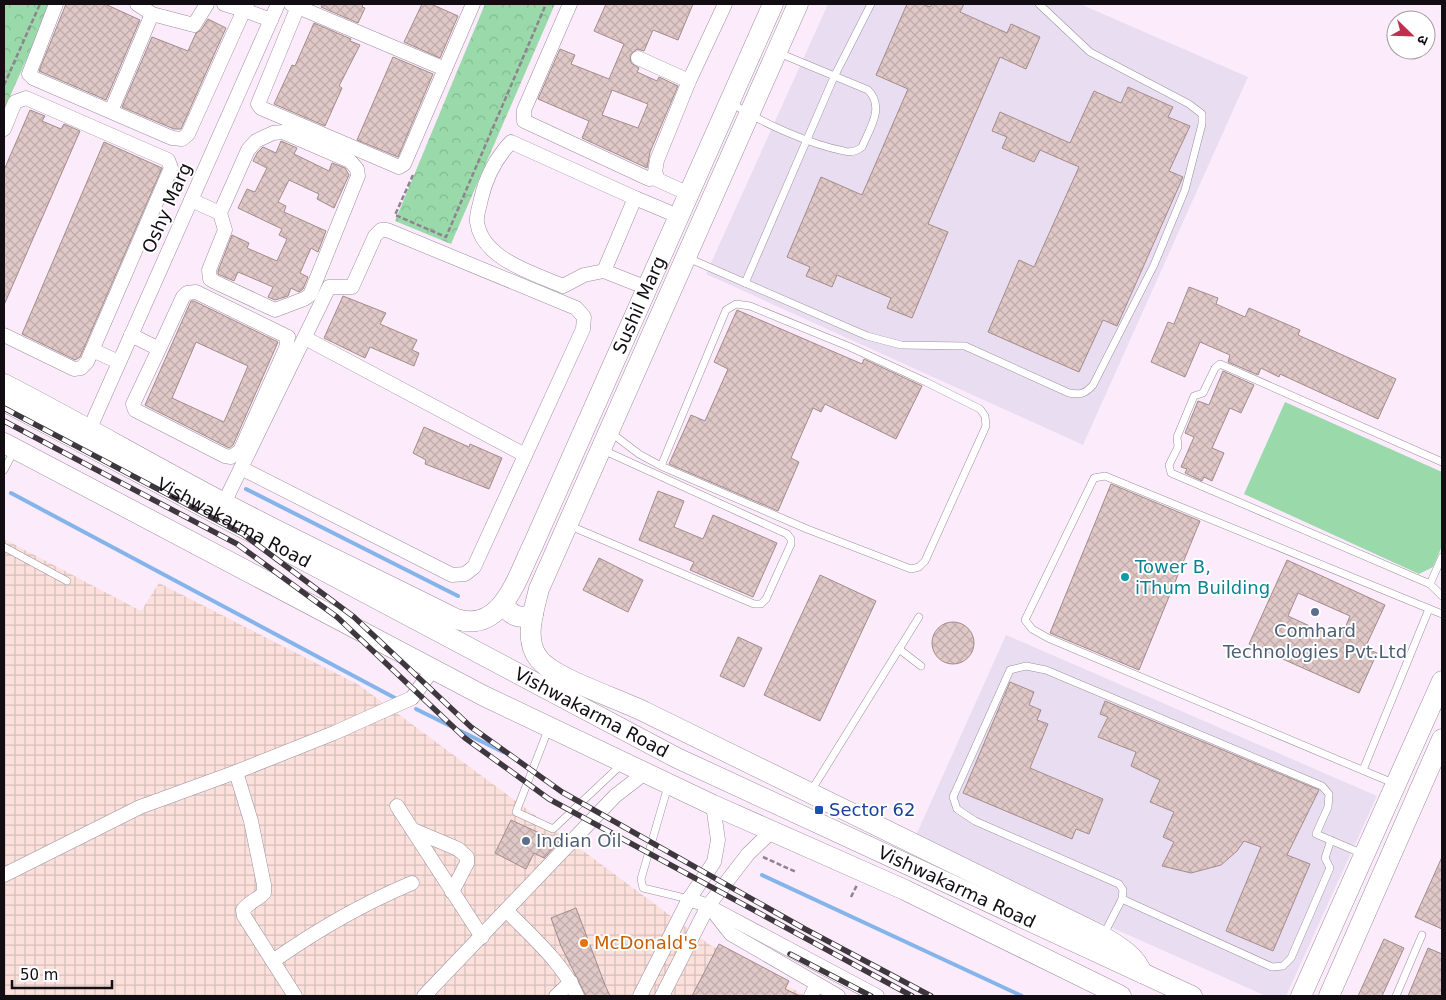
<svg xmlns="http://www.w3.org/2000/svg" width="1446" height="1000" font-family="'DejaVu Sans','Noto Sans Devanagari',sans-serif">
<style>
.commercial{fill:#e9def1}
.industrial{fill:url(#industrial-grid)}
.green{fill:#9adaaa}
.park{fill:url(#park-crowns)}
.lines{fill:none;stroke-linecap:round;stroke-linejoin:round}
.stream{stroke:#85b4eb;stroke-width:4}
.building{fill:url(#building-cross-hatch);stroke:#a38c8b;fill-rule:evenodd}
.lane-casing{stroke:#9d8f9e;stroke-width:8}
.street-casing{stroke:#9d8f9e;stroke-width:15}
.secondary-casing{stroke:#9d8f9e;stroke-width:21}
.path{stroke:#8e838e;stroke-width:2.5;stroke-dasharray:5 2.5;stroke-linecap:butt}
.lane{stroke:#fff;stroke-width:7}
.street{stroke:#fff;stroke-width:14}
.secondary{stroke:#fff;stroke-width:20}
.rail-casing{stroke:#3e373e;stroke-width:5.5}
.rail{stroke:#fff;stroke-width:4;stroke-dasharray:11;stroke-linecap:butt}
.culture-dot{fill:#0f9aa8;stroke:#fff;stroke-width:2}
.service-dot{fill:#5c6f8a;stroke:#fff;stroke-width:2}
.transit-dot{fill:#1a4fb4;stroke:#fff;stroke-width:2}
.food-dot{fill:#e8710a;stroke:#fff;stroke-width:2}
.labels{text-anchor:middle;stroke-width:4;stroke-linejoin:round;paint-order:stroke}
.street-label{font-size:18px;fill:#120d12;stroke:#fff}
.culture-label{font-size:18px;fill:#0d838f;stroke:#fff;text-anchor:start}
.service-label{font-size:18px;fill:#4e5e75;stroke:#fff}
.transit-label{font-size:18px;fill:#164399;stroke:#fff;text-anchor:start}
.food-label{font-size:18px;fill:#c56008;stroke:#fff;text-anchor:start}
</style>
<defs>
<pattern id="industrial-grid" width="8" height="8" patternUnits="userSpaceOnUse" patternTransform="scale(1.25)"><rect width="8" height="8" fill="#fbe0dc"/><path d="M0 4h8M4 0v8" fill="none" stroke="#d6bfbc"/></pattern>
<pattern id="park-crowns" width="20" height="18" patternUnits="userSpaceOnUse" patternTransform="scale(1.25)"><rect width="20" height="18" fill="#9adaaa"/><path d="M2 6a3 3 0 1 1 6 0M12 15a3 3 0 1 1 6 0" fill="none" stroke="#84ba91"/></pattern>
<pattern id="building-cross-hatch" width="8" height="8" patternUnits="userSpaceOnUse" patternTransform="scale(1.25)"><rect width="8" height="8" fill="#e0c8c7"/><path d="M0 0l8 8M0 8l8-8" fill="none" stroke="#bfabaa"/></pattern>
</defs>
<rect width="100%" height="100%" fill="#fbebfb"/>
<g class="commercial">
<polygon points="828,4 1080,4 1248,77 1083,445 706,274"/>
<polygon points="1006,635 1377,796 1286,996 1266,996 914,840"/>
</g>
<polygon class="industrial" points="4,539 141,611 159,583 359,685 710,945 806,996 4,996"/>
<polygon class="green" points="1285,402 1442,472 1442,546 1433,567 1419,574 1244,494"/>
<g class="park">
<polygon points="4,4 51,4 4,110"/>
<polygon points="485,4 555,4 451,244 395,221"/>
</g>
<g class="lines">
<g class="stream">
<polyline points="246,489 458,596"/>
<polyline points="11,493 395,698"/>
<polyline points="416,709 503,752"/>
<polyline points="762,875 1022,996"/>
</g>
</g>
<g class="building">
<polygon points="66,4 105,4 140,20 106,100 39,71"/>
<polygon points="323,4 363,4 362,7 365,8 358,23 321,7"/>
<polygon points="422,4 431,4 458,16 440,58 404,42"/>
<path d="M606,4H693L678,40L653,30L644,51L637,49L630,55L631,63L639,68L637,72L657,81L659,77L678,86L650,152L647,168L582,138L589,121L538,99L560,49L575,55L571,64L609,79L624,44L594,31ZM612,90L648,104L638,128L602,115Z"/>
<polygon points="907,4 922,4 930,7 932,4 964,4 960,12 1007,33 1011,24 1040,37 1026,69 1000,57 928,224 948,232 912,318 887,308 891,298 837,275 832,287 806,276 810,267 787,257 821,177 862,195 908,89 876,75"/>
<polygon points="208,19 226,28 181,129 174,129 122,107 152,37 188,51 196,33 201,30"/>
<polygon points="314,23 351,39 350,41 360,45 339,86 342,88 325,126 274,104 292,65 295,66"/>
<polygon points="393,57 433,74 398,157 357,140"/>
<polygon points="1128,87 1173,107 1168,117 1190,126 1169,171 1183,177 1117,326 1103,320 1079,372 988,332 1019,260 1034,267 1079,167 1040,150 1034,162 1002,148 1007,137 992,131 1000,112 1070,143 1094,91 1121,103"/>
<polygon points="30,110 45,116 42,121 61,129 64,124 80,131 4,305 4,170"/>
<polygon points="281,141 297,148 294,154 329,171 332,163 345,168 349,175 334,208 317,199 319,194 289,180 278,202 286,206 284,212 326,231 318,252 311,248 300,273 308,277 303,289 299,292 291,288 288,296 275,300 268,297 273,287 238,272 234,281 218,274 218,271 232,235 249,243 247,248 277,261 287,239 279,235 282,229 238,208 247,189 255,192 267,168 253,161 257,153 263,147 276,153"/>
<polygon points="104,142 162,168 80,357 75,360 22,334"/>
<polygon points="1189,287 1218,298 1216,304 1245,317 1249,308 1300,330 1298,335 1396,379 1378,419 1280,374 1279,377 1261,368 1258,375 1228,362 1230,355 1200,342 1185,377 1151,362 1168,322 1174,324"/>
<polygon points="343,296 386,313 380,324 417,340 412,350 419,353 414,366 370,347 365,358 324,338"/>
<path d="M191,301H194L278,342L233,445L229,448L145,405ZM196,342L248,366L224,422L172,398Z"/>
<polygon points="737,310 862,364 864,359 922,386 896,439 825,404 821,412 813,408 791,458 799,462 778,511 669,464 691,415 705,421 728,369 714,362"/>
<polygon points="1223,371 1254,385 1241,413 1230,408 1212,448 1224,453 1212,481 1204,477 1202,481 1185,473 1187,469 1181,467 1194,437 1185,433 1198,401 1209,405"/>
<polygon points="424,427 469,447 470,444 502,458 489,489 425,464 426,460 413,453"/>
<polygon points="1111,484 1200,521 1139,670 1050,633"/>
<polygon points="658,491 684,501 674,527 703,539 713,515 777,543 753,597 690,570 694,562 639,540"/>
<polygon points="599,558 643,580 628,612 583,590"/>
<path d="M1287,560L1385,605L1365,648L1377,653L1359,693L1249,644ZM1298,593L1350,616L1340,640L1288,616Z"/>
<polygon points="820,575 876,601 820,721 764,695"/>
<circle cx="953" cy="643" r="21"/>
<polygon points="738,637 762,648 744,687 720,676"/>
<polygon points="1010,682 1034,692 1029,705 1041,710 1037,720 1048,724 1030,768 1103,799 1089,834 1076,829 1072,839 963,793"/>
<polygon points="1105,701 1319,790 1287,855 1310,864 1273,951 1226,931 1261,847 1244,841 1237,851 1221,865 1191,873 1162,866 1174,842 1163,837 1174,812 1150,802 1160,780 1131,766 1136,752 1098,737 1108,717 1100,714"/>
<polygon points="511,820 559,842 544,858 534,853 526,869 495,853"/>
<polygon points="1442,857 1442,929 1415,917"/>
<polygon points="576,908 605,985 610,996 586,996 561,946 551,918"/>
<polygon points="1384,939 1404,948 1382,996 1358,996"/>
<polygon points="719,944 789,981 785,989 800,996 692,996"/>
<polygon points="1428,948 1442,954 1442,996 1408,996"/>
</g>
<g class="lines">
<defs>
<g id="lane">
<path d="M732,103C759,122 812,145 844,151C851,153 857,151 862,147C870,128 885,107 868,90L779,53"/>
<path d="M688,258L867,336L901,345L965,346L1069,393C1080,395 1085,394 1093,385L1154,265L1185,190L1202,124V114L1189,104L1090,52L1039,4"/>
<polyline points="745,283 834,77 871,4"/>
<polyline points="610,432 639,454 661,466 807,529 911,569 919,567 925,561 986,426 985,416 980,409 926,382 850,347 750,306 736,304 726,310 661,466"/>
<polyline points="1442,462 1220,364 1215,368 1203,393 1194,396 1177,437 1178,447 1169,465 1171,473 1430,584 1442,557"/>
<polyline points="4,470 15,449"/>
<polyline points="568,525 754,604 761,604 766,599 791,544 791,539 787,534 603,450"/>
<polyline points="4,547 67,581"/>
<polyline points="1430,584 1442,596"/>
<polyline points="899,649 921,666"/>
<polyline points="548,730 516,812 553,829 622,764"/>
<polyline points="1363,770 1429,609"/>
<polyline points="1393,783 1048,638 1032,629 1025,620 1094,478 1105,476 1442,614"/>
<polyline points="668,786 641,879 643,888 689,899"/>
<polyline points="811,791 919,617"/>
<polyline points="1122,899 1272,967 1283,966 1291,958 1330,868 1325,858 1331,840"/>
<polyline points="1104,934 1122,899 1123,890 1119,884 975,821 957,809 953,797 1010,670 1026,666 1046,670 1322,786 1329,794 1328,807 1316,834 1363,854"/>
<polyline points="1396,996 1422,935"/>
</g>
<g id="street">
<polyline points="56,4 29,74 33,78 172,138 182,139 188,134 244,10 271,20"/>
<polyline points="137,4 152,14 194,25 207,4"/>
<polyline points="224,4 244,10 247,4"/>
<polyline points="291,4 445,69"/>
<polyline points="299,4 258,104 261,108 399,167 404,164 473,4"/>
<polyline points="570,4 524,110 524,121 649,179 657,178"/>
<polyline points="638,58 689,81"/>
<polyline points="111,111 152,14"/>
<polyline points="4,129 15,102 26,98 168,160 171,168 87,362 81,368 74,369 4,335"/>
<polygon points="283,132 350,161 357,169 358,176 310,295 304,299 275,310 215,282 210,279 209,270 225,230 220,213 248,150 256,141 273,133"/>
<polyline points="689,194 658,180 655,172 657,160 689,81 725,4"/>
<polyline points="635,198 678,216"/>
<polyline points="191,200 220,213"/>
<path d="M604,271L584,275L563,286C533,273 482,259 477,222C476,215 480,205 481,199C486,177 495,159 511,142L635,198L604,271L647,288"/>
<polyline points="131,335 159,349 183,297 187,293 196,292 288,337 286,348 240,451 231,457 225,456 135,410 133,404 159,349"/>
<polyline points="305,338 525,455"/>
<polyline points="92,350 119,362"/>
<polyline points="90,428 278,4"/>
<polyline points="224,503 329,287 352,287 375,236 381,230 387,230 576,308 584,317 583,329 474,567 465,574 452,575 241,468"/>
<path d="M236,772L251,821L264,885V893C257,900 249,902 243,910L244,916L295,996"/>
<polyline points="397,806 482,937"/>
<polyline points="413,830 458,849 467,857 467,863 452,892"/>
<polyline points="4,875 140,807 236,772 334,733 412,698 433,669"/>
<polyline points="689,899 708,906 877,996"/>
<polyline points="712,910 731,934 838,996"/>
<path d="M507,911C532,937 563,963 577,996"/>
<path d="M273,961C317,930 362,904 412,883"/>
<polyline points="424,996 615,796 646,772"/>
<polyline points="556,996 571,982"/>
<polyline points="640,996 689,899 714,862 718,840 713,805"/>
<polyline points="662,996 708,906 748,854 772,831"/>
<polyline points="811,996 817,984"/>
</g>
<g id="secondary">
<path d="M798,4L539,589C534,610 523,640 539,659C555,679 617,698 643,711C796,787 950,861 1102,936C1118,946 1135,955 1142,973"/>
<path id="s1" d="M4,384C78,422 150,464 224,503C301,544 379,580 456,619C502,634 517,577 533,545L773,4"/>
<path id="s2" d="M4,401L677,758L1192,996"/>
<polyline points="4,443 484,696 713,805 905,890 1121,996"/>
<path d="M504,604C510,616 521,620 533,614"/>
<polyline points="1301,996 1442,681"/>
<polyline points="1329,996 1442,739"/>
</g>
</defs>
<use href="#lane" class="lane-casing"/>
<use href="#street" class="street-casing"/>
<use href="#secondary" class="secondary-casing"/>
<g class="path">
<polyline points="4,85 40,4"/>
<polyline points="413,175 395,215 446,237 546,4"/>
<polyline points="763,857 796,872"/>
<polyline points="851,897 857,885"/>
</g>
<use href="#lane" class="lane"/>
<use href="#street" class="street"/>
<use href="#secondary" class="secondary"/>
<defs>
<g id="rail">
<polyline points="4,408 243,534 354,617 471,727 562,792 805,929 931,996"/>
<polyline points="4,421 237,544 337,617 465,738 549,799 912,996"/>
<polyline points="790,954 871,996"/>
</g>
</defs>
<use href="#rail" class="rail-casing"/>
<use href="#rail" class="rail"/>
</g>
<circle class="culture-dot" cx="1125" cy="577" r="5"/>
<g class="service-dot">
<circle cx="1315" cy="612" r="5"/>
<circle cx="526" cy="841" r="5"/>
</g>
<rect class="transit-dot" x="814" y="805" width="10" height="10" rx="2.5"/>
<circle class="food-dot" cx="584" cy="943" r="5"/>
<g class="labels">
<g class="street-label">
<text transform="translate(167 208) rotate(-66)" y="6">Oshy Marg</text>
<text dy="6" stroke="none"><textPath href="#s1" startOffset="891">Sushil Marg</textPath></text>
<text dy="6" stroke="none"><textPath href="#s2" startOffset="260">Vishwakarma Road</textPath></text>
<text dy="6" stroke="none"><textPath href="#s2" startOffset="665">Vishwakarma Road</textPath></text>
<text dy="6" stroke="none"><textPath href="#s2" startOffset="1070">Vishwakarma Road</textPath></text>
</g>
<g class="culture-label">
<text x="1135" y="573">Tower B,<tspan x="1135" dy="21">iThum Building</tspan></text>
</g>
<g class="service-label">
<text x="1315" y="637">Comhard<tspan x="1315" dy="21">Technologies Pvt.Ltd</tspan></text>
<text x="536" y="847" text-anchor="start">Indian Oil</text>
</g>
<g class="transit-label">
<text x="829" y="816">Sector 62</text>
</g>
<g class="food-label">
<text x="594" y="949">McDonald's</text>
</g>
</g>
<rect width="1446" height="1000" fill="none" stroke="#120d12" stroke-width="10"/>
<g transform="translate(1411 35) rotate(113)"><circle r="24" fill="#ffffff" stroke="#a09ea0"/>
<path d="M0-4L9 19L0 12L-9 19Z" fill="#c0304e"/>
<text y="-8" font-size="14" font-weight="bold" text-anchor="middle" fill="#120d12">उ</text>
</g>
<path d="M12 980v8h100v-8" fill="none" stroke="#120d12" stroke-width="2.5"/>
<text x="20" y="980" font-size="15" fill="#120d12" stroke="#ffffff" stroke-width="4" paint-order="stroke">50 m</text>
</svg>
